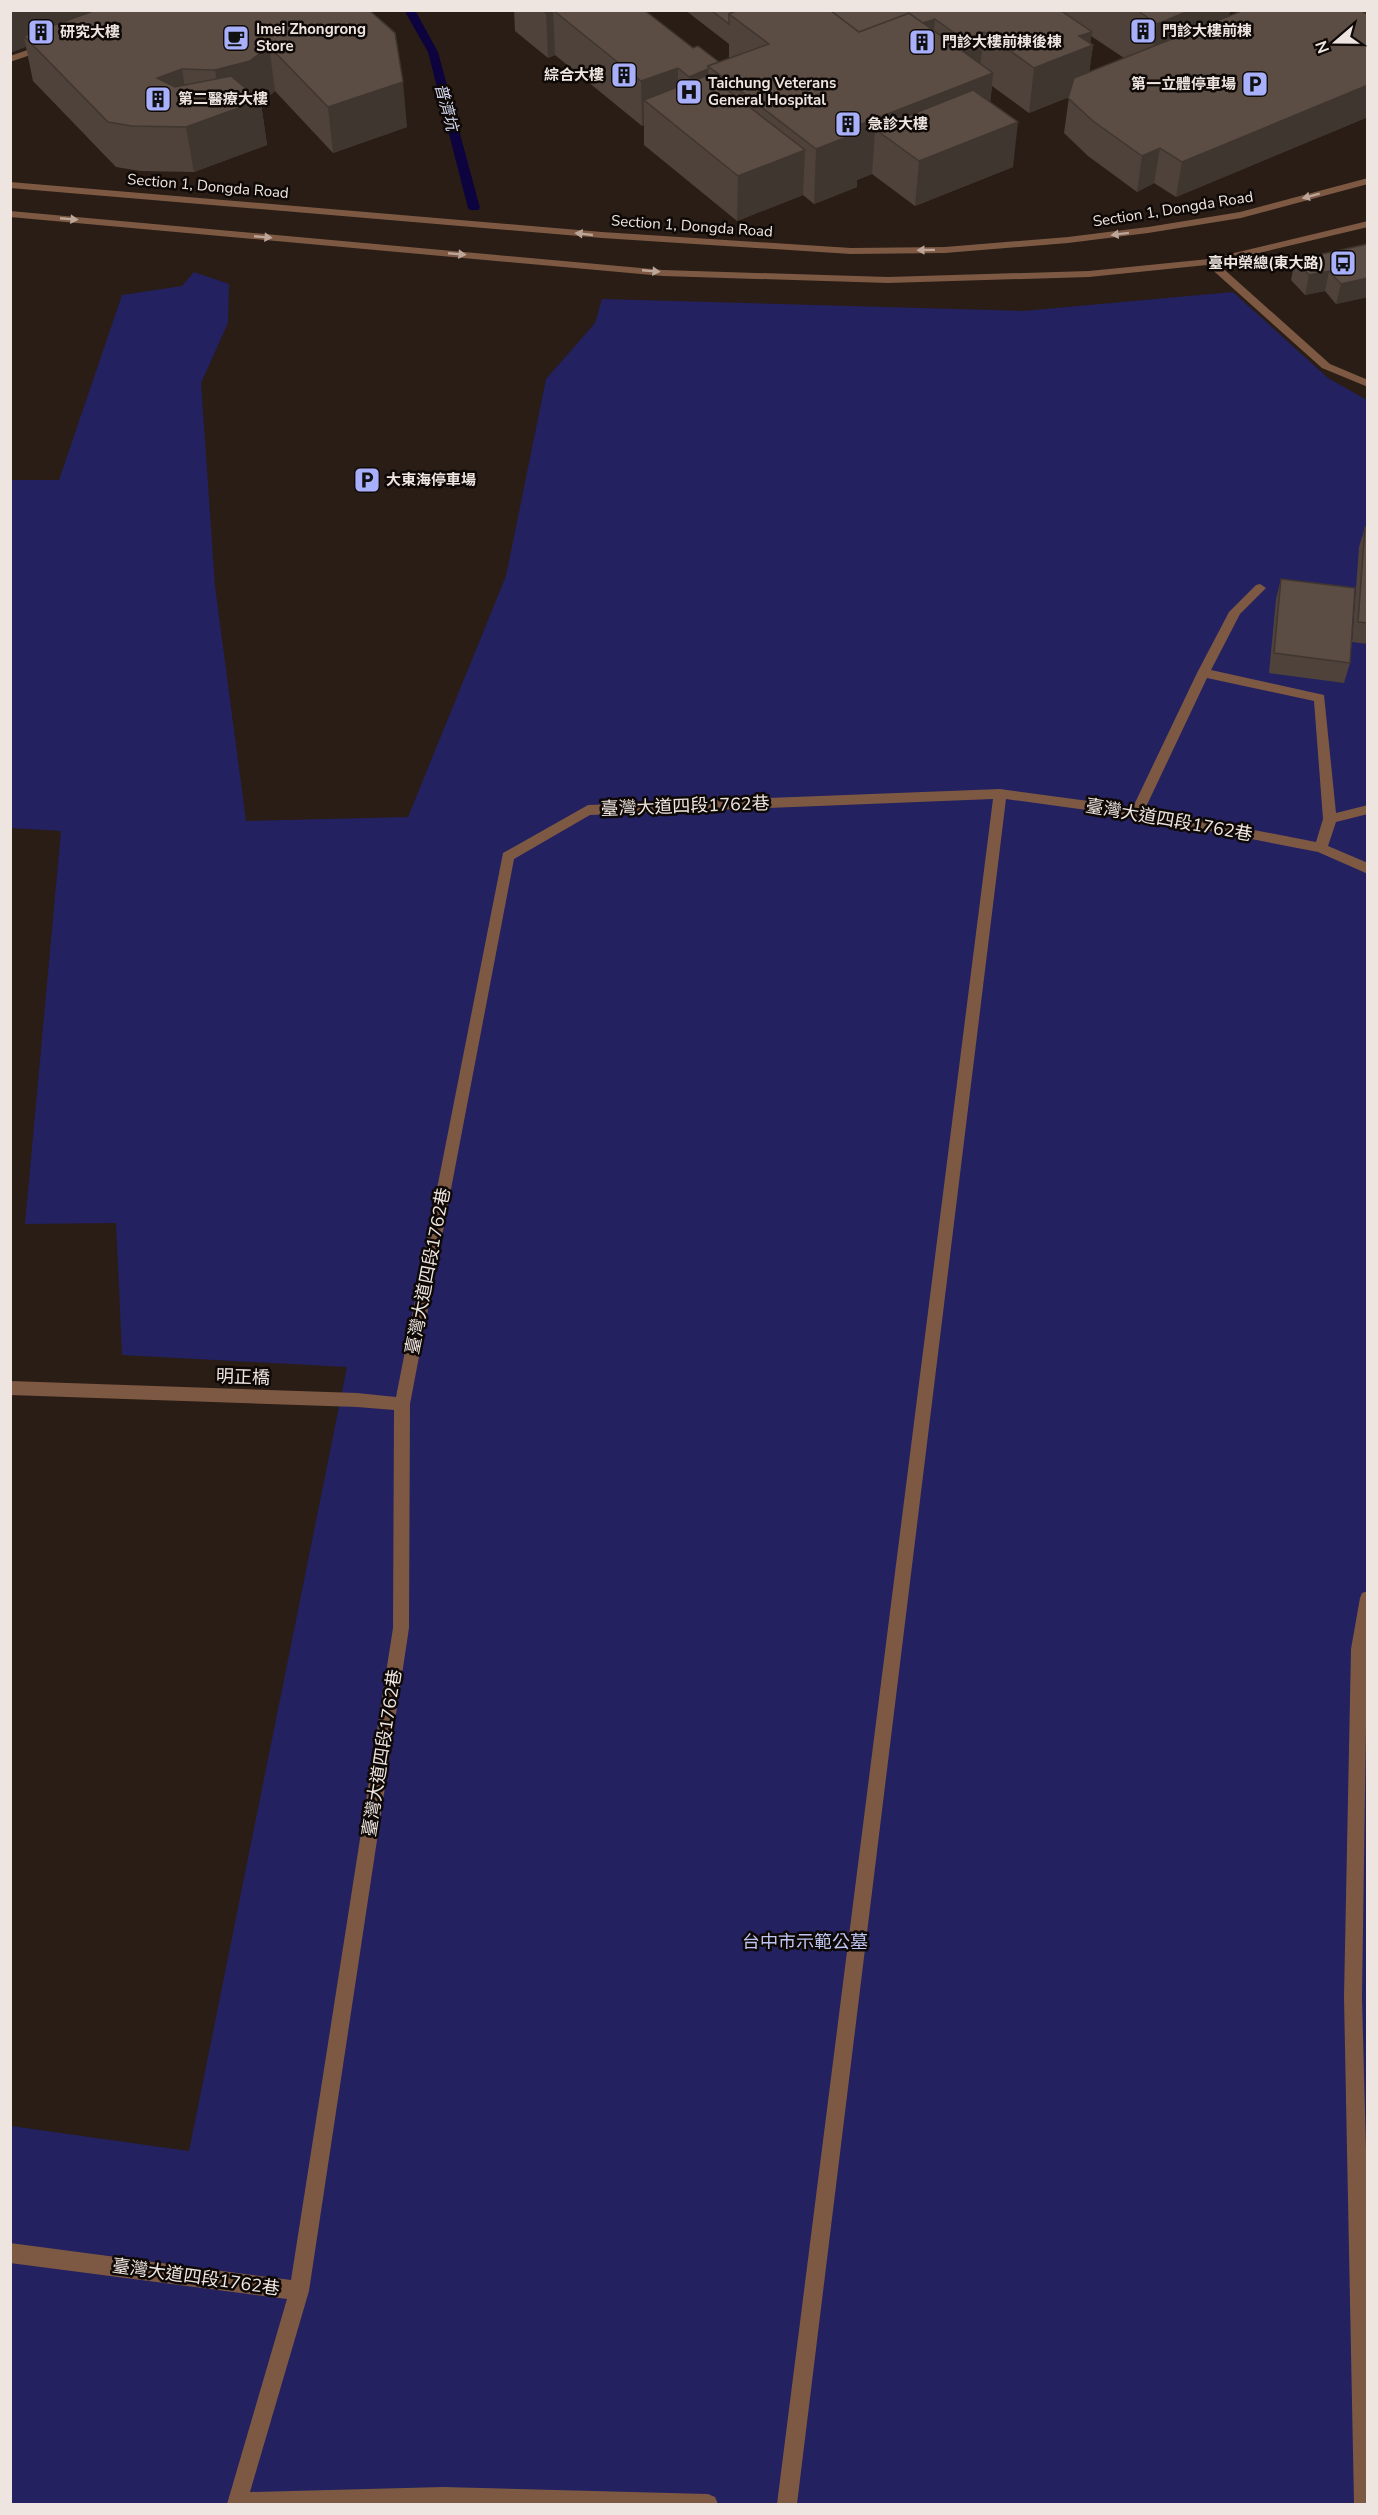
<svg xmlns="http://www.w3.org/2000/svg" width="1378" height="2515" font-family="'Nunito Sans','Noto Sans TC',sans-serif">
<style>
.green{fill:#232160}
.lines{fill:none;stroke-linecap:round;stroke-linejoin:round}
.stream{fill:#0d033e;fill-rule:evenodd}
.minor{fill:#7d5943;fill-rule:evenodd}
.wall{fill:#4e423a;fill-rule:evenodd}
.shaded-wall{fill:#403630}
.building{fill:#5b4d44;stroke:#403630;stroke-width:1.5}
.oneway{fill:#bba699}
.labels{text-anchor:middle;stroke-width:5;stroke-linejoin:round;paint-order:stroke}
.far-poi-label{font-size:15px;font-weight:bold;fill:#eee5e0;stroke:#0e0906;text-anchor:start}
.far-street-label{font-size:15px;fill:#eee5e0;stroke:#0e0906}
.far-water-label{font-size:16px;font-style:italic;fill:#d8dcf3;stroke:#0e0906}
.street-label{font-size:18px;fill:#eee5e0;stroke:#0e0906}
.park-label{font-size:18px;fill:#bec5f2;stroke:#0e0906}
</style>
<rect width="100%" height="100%" fill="#2a1d15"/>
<polygon class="green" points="194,272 229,284 228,323 201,383 215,586 246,821 408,817 506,576 546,379 595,323 602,299 1023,311 1233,292 1328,378 1367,400 1367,2504 11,2504 11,2126 189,2151 347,1367 122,1355 116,1223 25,1224 61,831 11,828 11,480 59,480 122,295 182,286"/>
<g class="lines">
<polygon class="stream" points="404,10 415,10 438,52 480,208 478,210 470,210 468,208 428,52"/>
<g class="minor">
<polygon points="45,44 48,45 48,49 10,62 10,56"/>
<polygon points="1368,178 1368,184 1241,218 1148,233 1068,243 945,253 851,254 602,238 10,188 10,182 602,232 851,248 945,247 1068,237 1148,227 1240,212"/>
<polygon points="10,211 663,270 888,277 1089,271 1209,259 1368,221 1368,227 1217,263 1330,364 1368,380 1368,387 1322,368 1207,265 1089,277 888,283 663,276 10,217"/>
<path d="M1260,584L1266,588L1240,614L1211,670L1324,695L1336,813L1368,805V814L1336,822L1328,846L1368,863V874L1318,852L1137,817L1006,799L797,2504H777L993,799L590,815L514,859L410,1404L409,1628L309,2291L250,2492L443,2487L708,2494L715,2497L718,2504H227L287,2299L10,2263V2243L291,2280L393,1628L394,1410L357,1407L10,1395V1381L357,1393L396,1397L503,853L588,805L1000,789L1133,807L1197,673L1229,612L1256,585ZM1207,678L1314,701L1323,819L1316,842L1145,809Z"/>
<polygon points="1368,1591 1362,1997 1368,2225 1368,2504 1354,2504 1344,1997 1351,1649 1360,1598 1362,1593"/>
</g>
</g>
<g class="wall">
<polygon points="10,10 369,10 407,127 333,153 275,91 261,103 267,145 194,172 140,171 116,167 33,81 26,47"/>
<path d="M514,10H644L693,48L719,62L729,58V44L685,10H1230L1229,17L1368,15V117L1176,197L1154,183L1137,192L1088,156L1064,133L1069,97L1029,113L992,86L990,102L1013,167L915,206L872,174L857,180V187L814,204L803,195L737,221L644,145V125L642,126L555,55L548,58L515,31ZM1091,36L1124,58L1089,72L1093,45L1090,43Z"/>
<polygon points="1368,244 1368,297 1336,304 1325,291 1305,295 1291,280 1295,260"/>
<polygon points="1365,527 1368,527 1368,644 1352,642 1359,547"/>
<polygon points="1281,579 1350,663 1344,683 1269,673 1276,599"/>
</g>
<g class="shaded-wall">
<polygon points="10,10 133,10 24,36 26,47 10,53"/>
<polygon points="553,10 555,55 548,58 546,13"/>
<polygon points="1179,10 1230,10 1224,46 1149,76 1157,24"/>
<polygon points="935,19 931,63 913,27"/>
<polygon points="984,32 979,77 960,85 964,40"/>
<polygon points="1092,32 1090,46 1093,45 1087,90 1029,113 1034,68 1079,36"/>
<polygon points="269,46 275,91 261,103 267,145 194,172 186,127 222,114 215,70"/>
<polygon points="678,68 678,113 644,100 644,125 642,126 641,81"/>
<polygon points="182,69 189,114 157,78"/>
<polygon points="708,69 708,114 689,122 689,77"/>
<polygon points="993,73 988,128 875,129 872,174 857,180 857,187 814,204 816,149 854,127"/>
<polygon points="403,82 407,127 333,153 328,107"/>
<polygon points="1368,85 1368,117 1176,197 1182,162"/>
<polygon points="1018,122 1013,167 915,206 919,161"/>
<polygon points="1160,148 1154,183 1137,192 1142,156"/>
<polygon points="805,150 803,195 737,221 738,176"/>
<polygon points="1329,271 1325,291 1305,295 1309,275"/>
<polygon points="1368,278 1368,297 1336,304 1341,284"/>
</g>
<g class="building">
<polygon points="96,10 369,10 395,33 403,82 328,107 269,46 250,61 215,70 182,69 157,78 175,87 231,76 260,100 186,127 132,126 108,122 24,36"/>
<polygon points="542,10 553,10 546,13"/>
<polygon points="553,10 644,10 693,48 698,46 719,62 708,66 708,69 689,77 678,68 641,81"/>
<polygon points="711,10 738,10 729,14 729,24"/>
<polygon points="738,10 830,10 859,32 909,13 993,73 854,127 860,132 816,149 708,66 769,44 729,14"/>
<polygon points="830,10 1060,10 1092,32 1079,36 1093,45 1034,68 984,32 964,40 935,19 923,23 909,13 859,32"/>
<polygon points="1137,10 1191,10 1157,24"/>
<polygon points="1244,10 1360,10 1368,15 1368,85 1182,162 1160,148 1142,156 1093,121 1068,98 1074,78"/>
<polygon points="708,75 805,150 738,176 644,100"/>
<polygon points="973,90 1018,122 919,161 875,129"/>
<polygon points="1368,244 1368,278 1341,284 1329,271 1309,275 1295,260"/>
<polygon points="1365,527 1368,527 1368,623 1358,622"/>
<polygon points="1281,579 1355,588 1350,663 1274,653"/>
</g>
<defs><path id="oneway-solid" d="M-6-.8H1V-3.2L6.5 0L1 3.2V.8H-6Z" transform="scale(1.5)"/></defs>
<g class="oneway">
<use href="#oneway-solid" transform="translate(1311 196) rotate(165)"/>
<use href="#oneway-solid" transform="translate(69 219) rotate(5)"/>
<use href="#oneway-solid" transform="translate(584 234) rotate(-174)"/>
<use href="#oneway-solid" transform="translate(1120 234) rotate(173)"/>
<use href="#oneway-solid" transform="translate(263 237) rotate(5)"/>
<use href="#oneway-solid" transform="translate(926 250) rotate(179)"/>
<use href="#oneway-solid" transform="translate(457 254) rotate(5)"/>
<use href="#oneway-solid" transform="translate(651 271) rotate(5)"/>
</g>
<defs>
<symbol id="building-square" viewBox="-11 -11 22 22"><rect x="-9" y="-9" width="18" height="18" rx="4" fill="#a8b0fc" stroke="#0e0906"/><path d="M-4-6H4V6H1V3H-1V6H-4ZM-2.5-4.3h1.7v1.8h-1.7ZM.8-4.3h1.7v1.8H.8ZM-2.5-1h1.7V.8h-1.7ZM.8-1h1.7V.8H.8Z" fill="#111"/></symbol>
<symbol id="cafe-square" viewBox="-11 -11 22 22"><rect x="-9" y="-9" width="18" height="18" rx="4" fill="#a8b0fc" stroke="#0e0906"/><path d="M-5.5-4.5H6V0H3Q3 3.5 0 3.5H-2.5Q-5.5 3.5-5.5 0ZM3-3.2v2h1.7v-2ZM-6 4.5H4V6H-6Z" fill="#111"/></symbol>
<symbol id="parking-square" viewBox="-11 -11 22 22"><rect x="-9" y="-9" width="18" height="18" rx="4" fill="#a8b0fc" stroke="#0e0906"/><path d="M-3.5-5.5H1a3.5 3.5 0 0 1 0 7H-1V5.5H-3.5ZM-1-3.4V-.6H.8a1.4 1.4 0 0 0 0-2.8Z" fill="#111"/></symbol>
<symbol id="hospital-square" viewBox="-11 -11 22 22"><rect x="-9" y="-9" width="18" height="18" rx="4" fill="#a8b0fc" stroke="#0e0906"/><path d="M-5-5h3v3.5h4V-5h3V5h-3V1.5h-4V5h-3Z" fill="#111"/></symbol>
<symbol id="bus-square" viewBox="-11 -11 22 22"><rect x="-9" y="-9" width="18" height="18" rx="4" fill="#a8b0fc" stroke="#0e0906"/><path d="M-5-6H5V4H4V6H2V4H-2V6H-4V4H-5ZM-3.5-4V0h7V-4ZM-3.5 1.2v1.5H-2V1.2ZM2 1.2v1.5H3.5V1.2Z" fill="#111"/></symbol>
</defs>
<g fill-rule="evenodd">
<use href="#building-square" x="1128" y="16" width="30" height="30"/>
<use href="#building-square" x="26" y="17" width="30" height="30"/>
<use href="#cafe-square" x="221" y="23" width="30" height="30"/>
<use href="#building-square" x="907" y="27" width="30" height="30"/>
<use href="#building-square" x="609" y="60" width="30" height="30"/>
<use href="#parking-square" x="1240" y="69" width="30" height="30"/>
<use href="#hospital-square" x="674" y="77" width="30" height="30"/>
<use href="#building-square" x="143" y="84" width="30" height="30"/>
<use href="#building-square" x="833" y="109" width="30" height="30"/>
<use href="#bus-square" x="1328" y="248" width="30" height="30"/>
<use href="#parking-square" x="352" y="465" width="30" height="30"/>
</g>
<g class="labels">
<g class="far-poi-label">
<text x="256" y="34">Imei Zhongrong<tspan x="256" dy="17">Store</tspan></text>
<text x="1162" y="36">門診大樓前棟</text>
<text x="60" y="37">研究大樓</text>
<text x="942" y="47">門診大樓前棟後棟</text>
<text x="604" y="80" text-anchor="end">綜合大樓</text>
<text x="708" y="88">Taichung Veterans<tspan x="708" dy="17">General Hospital</tspan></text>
<text x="1236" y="89" text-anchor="end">第一立體停車場</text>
<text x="178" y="104">第二醫療大樓</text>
<text x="868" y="129">急診大樓</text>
<text x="1324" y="268" text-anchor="end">臺中榮總(東大路)</text>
<text x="386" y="485">大東海停車場</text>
</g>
<g class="far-street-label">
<text transform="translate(208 186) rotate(5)" y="5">Section 1, Dongda Road</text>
<text transform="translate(1173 209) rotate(-9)" y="5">Section 1, Dongda Road</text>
<text transform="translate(692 226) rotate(4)" y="5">Section 1, Dongda Road</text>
</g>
<g class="far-water-label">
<text transform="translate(447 107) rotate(75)" y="6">普濟坑</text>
</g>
<g class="street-label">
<text transform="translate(685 806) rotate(-2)" y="6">臺灣大道四段1762巷</text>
<text transform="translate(1169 820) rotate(10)" y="6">臺灣大道四段1762巷</text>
<text transform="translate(428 1271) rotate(-79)" y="6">臺灣大道四段1762巷</text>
<text transform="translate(243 1377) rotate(2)" y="6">明正橋</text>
<text transform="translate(382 1753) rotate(-81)" y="6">臺灣大道四段1762巷</text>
<text transform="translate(196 2277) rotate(8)" y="6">臺灣大道四段1762巷</text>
</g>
<g class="park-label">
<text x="805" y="1948">台中市示範公墓</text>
</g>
</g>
<rect width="1378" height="2515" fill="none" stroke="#eee5e0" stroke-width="24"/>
<g transform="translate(1336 42) rotate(250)" stroke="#0e0906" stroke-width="4.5" paint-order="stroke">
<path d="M0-4.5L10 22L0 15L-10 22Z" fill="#eee5e0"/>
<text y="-9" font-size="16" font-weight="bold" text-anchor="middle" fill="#eee5e0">N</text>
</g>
</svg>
